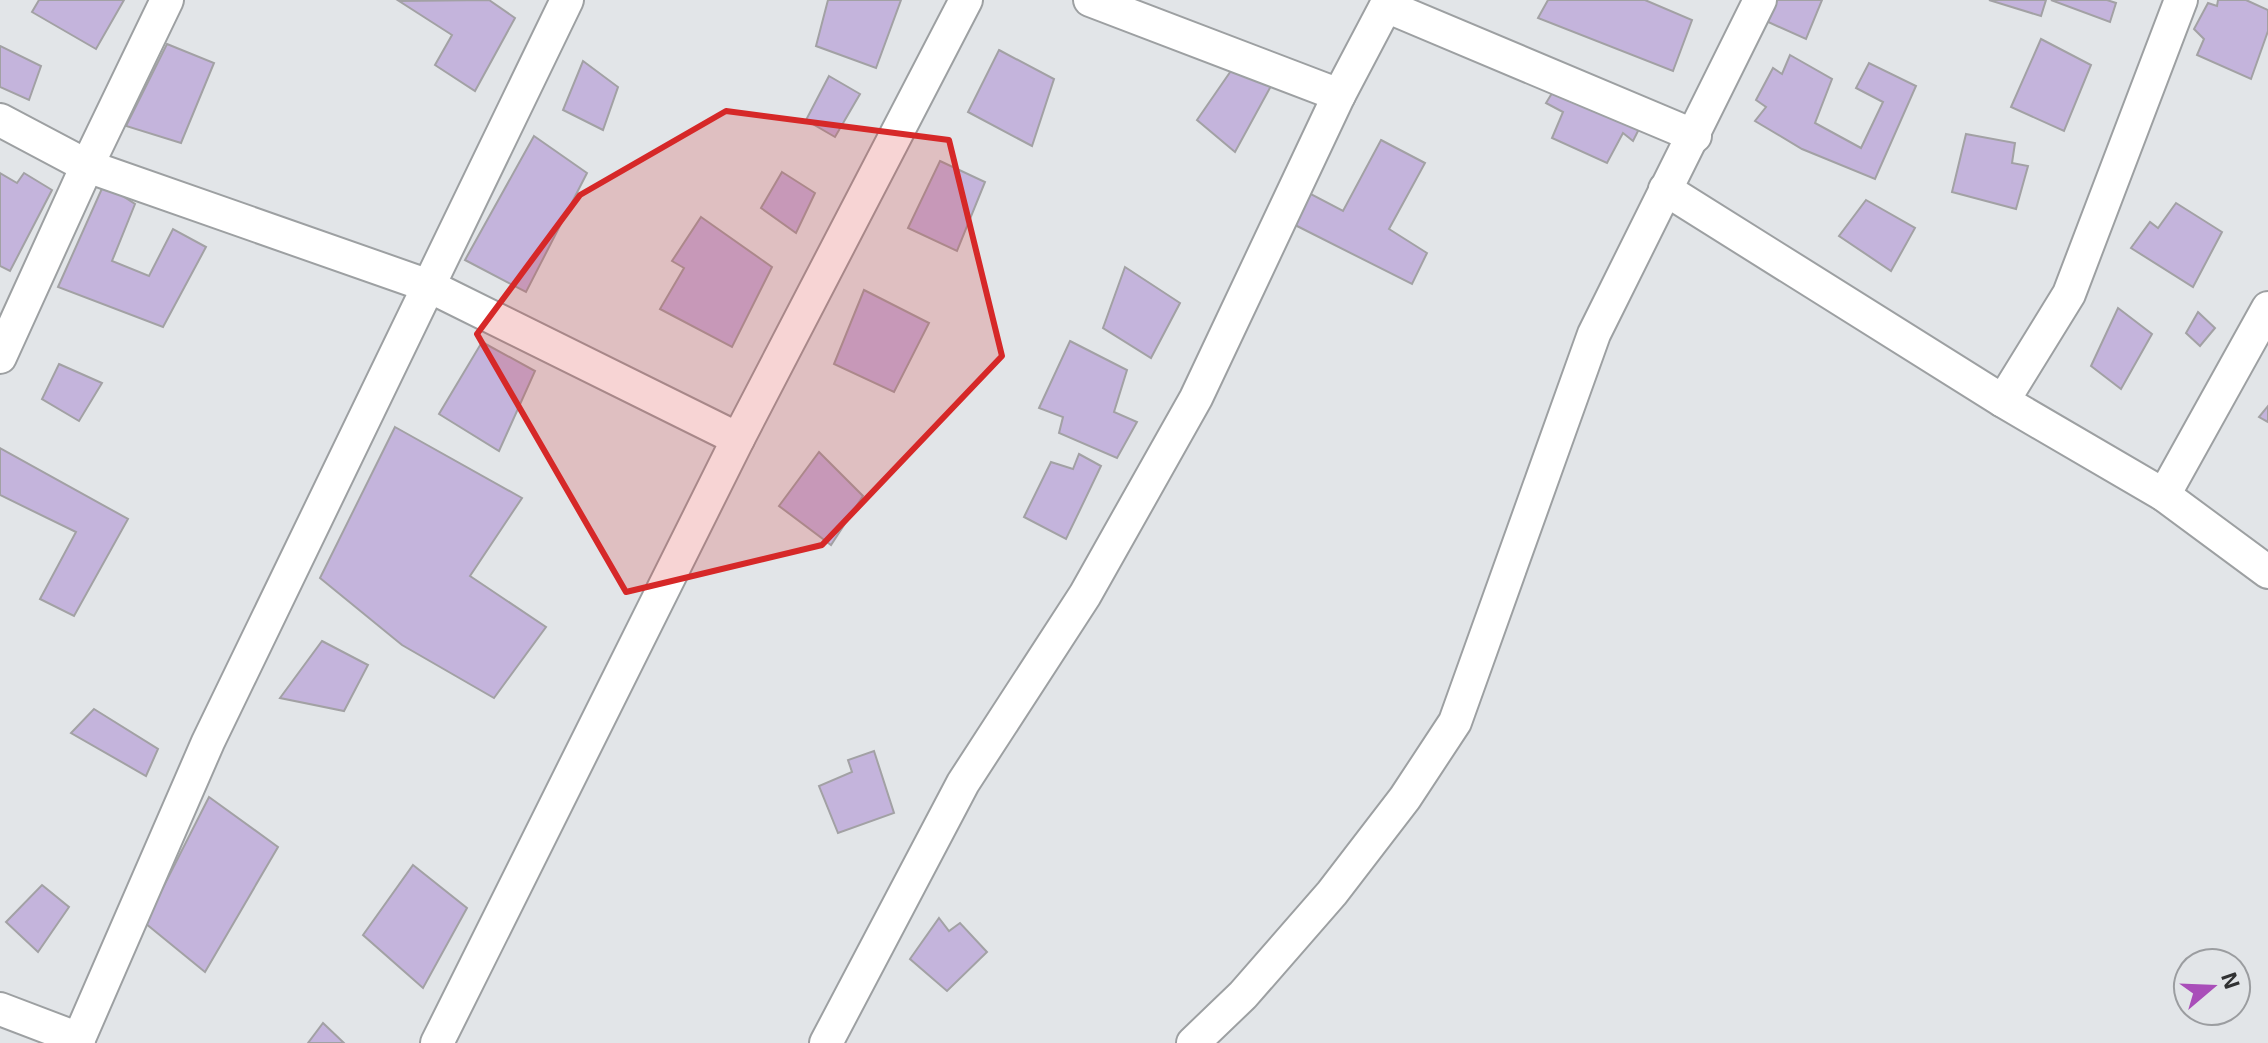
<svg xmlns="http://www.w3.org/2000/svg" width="2268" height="1043" font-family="'Exo 2',sans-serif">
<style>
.building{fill:#c4b4dc;stroke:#a2a1a4;stroke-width:2}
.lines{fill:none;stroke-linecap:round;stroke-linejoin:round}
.street-casing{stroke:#9da0a2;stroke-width:36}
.street{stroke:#fff;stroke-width:32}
.marked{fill:#d62828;fill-opacity:0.2;stroke:#d62828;stroke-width:6;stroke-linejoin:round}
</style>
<rect width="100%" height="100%" fill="#e2e5e8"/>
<g class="building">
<polygon points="39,0 124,0 96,49 32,12"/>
<polygon points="489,0 515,18 475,91 435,65 452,35 399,1"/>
<polygon points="828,0 901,0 876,68 816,46"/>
<polygon points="1548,0 1645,0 1692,20 1673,71 1538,18"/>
<polygon points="1775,0 1822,0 1806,39 1766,21"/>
<polygon points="1989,0 2046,0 2041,16"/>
<polygon points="2051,0 2107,0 2116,3 2110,22"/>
<polygon points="2218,0 2246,0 2268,10 2268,31 2251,79 2197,55 2204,39 2194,29 2208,3 2217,6"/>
<polygon points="2041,39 2091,65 2064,131 2011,107"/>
<polygon points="167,44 214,63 181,143 126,126"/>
<polygon points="0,46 41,66 29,100 0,87"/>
<polygon points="999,50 1054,79 1032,146 968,112"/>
<polygon points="1790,55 1832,79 1815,123 1861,148 1883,102 1856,88 1869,63 1916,86 1875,179 1802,149 1755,121 1766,107 1756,100 1773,68 1782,74"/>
<polygon points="583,61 618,87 603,130 563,110"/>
<polygon points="1235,65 1271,86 1235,152 1197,120"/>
<polygon points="829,76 860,94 835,137 806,120"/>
<polygon points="1557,85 1643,121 1633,141 1623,133 1607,163 1552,138 1563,112 1546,103"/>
<polygon points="1966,134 2015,143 2012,163 2028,166 2016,209 1952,192"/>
<polygon points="534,136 587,173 526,292 465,260"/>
<polygon points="1381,140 1425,163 1389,229 1427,253 1412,284 1291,223 1309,193 1343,211"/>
<polygon points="940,161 985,182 957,251 908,228"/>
<polygon points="782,172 815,193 796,233 761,208"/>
<polygon points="0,173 17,183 24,173 52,190 10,271 0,266"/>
<polygon points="104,184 135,204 112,261 149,276 173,229 206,247 163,327 58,287"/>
<polygon points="1866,200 1915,228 1891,271 1839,236"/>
<polygon points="2176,203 2222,232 2193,287 2131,248 2150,222 2158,228"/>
<polygon points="701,217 772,267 732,347 660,309 684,268 672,261"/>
<polygon points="1125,267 1180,303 1151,358 1103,328"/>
<polygon points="864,290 929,323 894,392 834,364"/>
<polygon points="2118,308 2152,334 2121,389 2091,366"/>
<polygon points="2198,312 2215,328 2200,346 2186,333"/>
<polygon points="1070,341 1127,370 1114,412 1137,422 1117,458 1059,433 1063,417 1039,408"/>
<polygon points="482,342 535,371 499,451 439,414"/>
<polygon points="59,364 102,383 79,421 42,399"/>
<polygon points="2268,406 2268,422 2259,417"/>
<polygon points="395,427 522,498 470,576 546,627 494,698 402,645 320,578"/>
<polygon points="0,448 128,519 74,616 40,599 76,532 0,495"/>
<polygon points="819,452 863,496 831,545 779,506"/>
<polygon points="1079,454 1101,466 1066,539 1024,517 1051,462 1073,469"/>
<polygon points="322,641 368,665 344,711 280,698"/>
<polygon points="94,709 158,749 146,776 71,733"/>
<polygon points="874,751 894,813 838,833 819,786 852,772 848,760"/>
<polygon points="209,797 278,847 205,972 145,923"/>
<polygon points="413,865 467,908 423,988 363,935"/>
<polygon points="42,885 69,907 38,952 6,922"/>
<polygon points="939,918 949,931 960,923 987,952 947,991 910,959"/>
<polygon points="323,1023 344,1043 308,1043"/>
</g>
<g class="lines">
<defs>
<g id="street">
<polyline points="1090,0 1339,95"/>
<polyline points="1386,6 1695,136"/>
<polyline points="0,120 87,166 429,286 738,439"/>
<polyline points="1665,189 2003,401 2069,294 2181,0"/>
<polyline points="0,357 87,166 167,0"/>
<polyline points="2003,401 2164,495 2268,572"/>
<polyline points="2164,495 2268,308"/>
<polyline points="0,1009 79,1039"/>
<polyline points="77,1043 208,742 567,0"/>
<polyline points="437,1043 738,439 966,0"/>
<polyline points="826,1043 963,783 1085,595 1196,398 1339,95 1389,0"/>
<polyline points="1193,1043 1243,995 1332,893 1405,798 1455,722 1594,334 1760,0"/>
</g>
</defs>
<use href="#street" class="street-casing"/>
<use href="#street" class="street"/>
</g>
<path class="marked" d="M726,111L949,140L1002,356L822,545L626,592L477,334L580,195Z"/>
<g transform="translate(2212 987) rotate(71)"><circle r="38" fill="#e2e5e8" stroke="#9b9da0" stroke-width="2"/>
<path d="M0-6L14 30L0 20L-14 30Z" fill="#a94eb9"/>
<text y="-12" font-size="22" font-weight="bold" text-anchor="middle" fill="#313233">N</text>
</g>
</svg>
